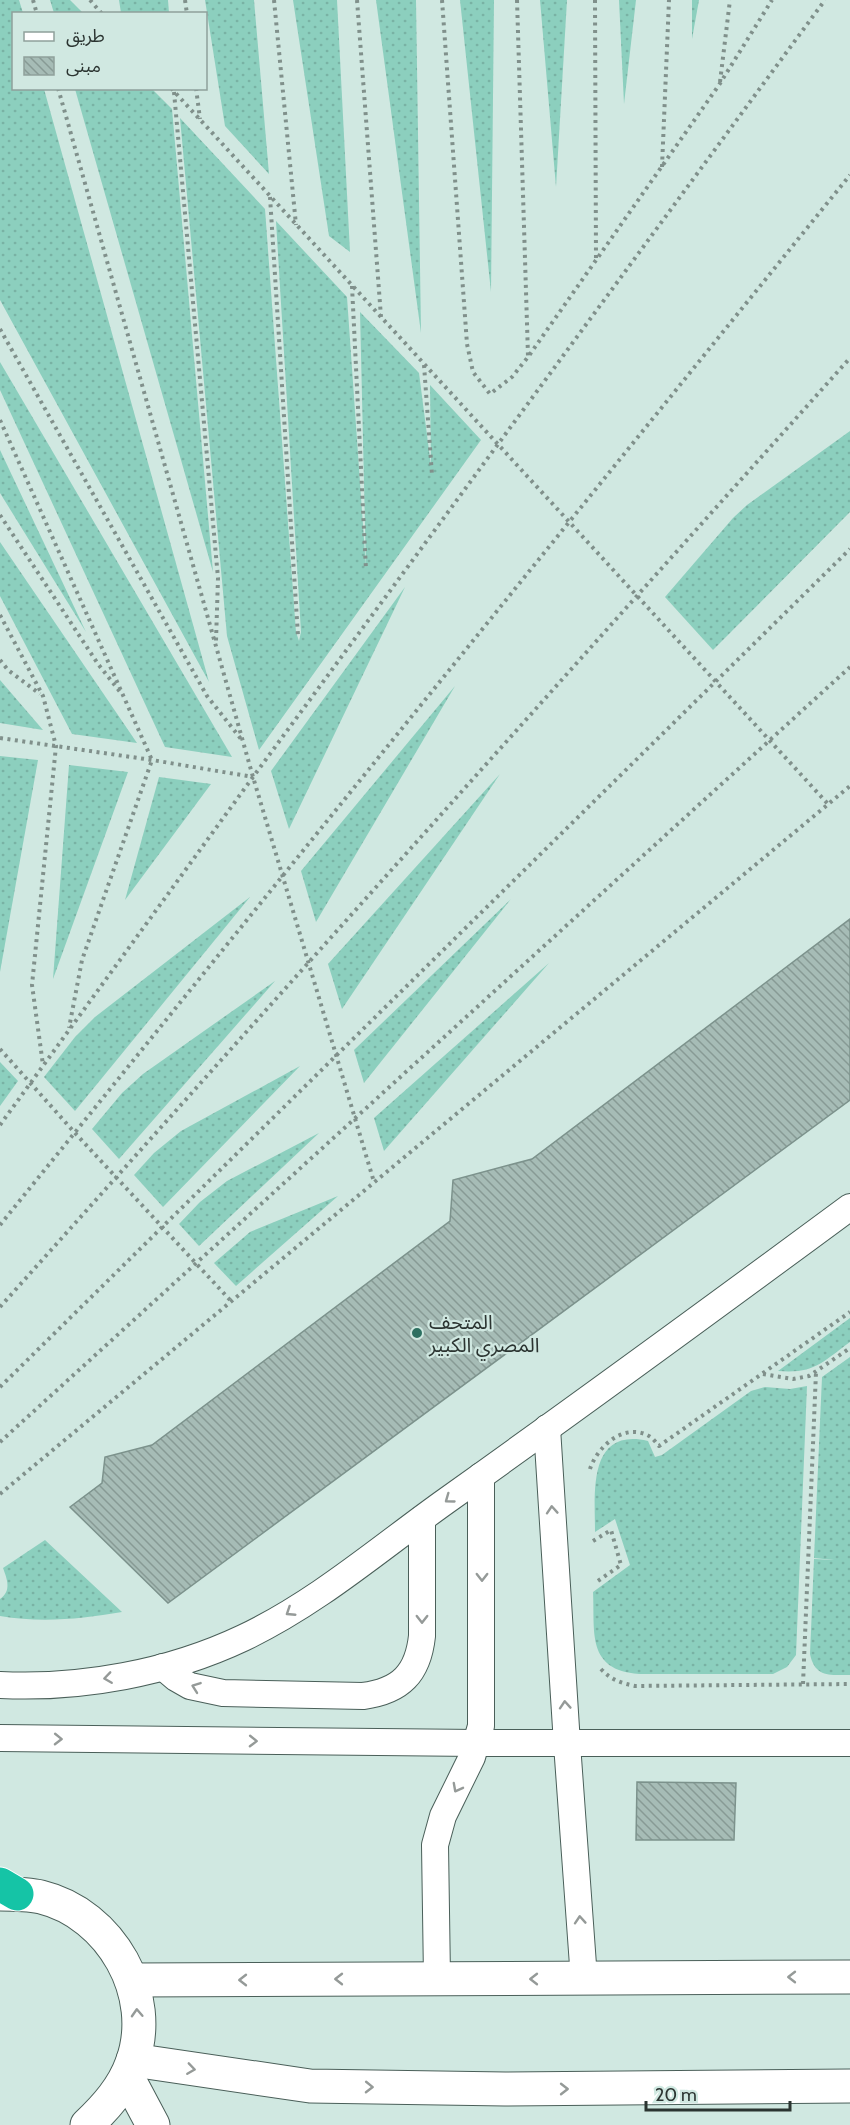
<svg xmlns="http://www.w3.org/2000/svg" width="850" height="2125" font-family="Cabin,'Noto Sans Arabic',sans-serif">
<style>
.grass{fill:url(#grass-dots)}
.building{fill:url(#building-back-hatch);stroke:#7c928c;stroke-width:1.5}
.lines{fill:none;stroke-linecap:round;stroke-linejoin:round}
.lane-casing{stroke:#4a5f59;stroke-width:28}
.secondary-casing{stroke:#4a5f59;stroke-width:35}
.highway-casing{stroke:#fff;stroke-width:35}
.path{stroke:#80908b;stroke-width:4;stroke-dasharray:3 4.5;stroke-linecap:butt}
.lane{stroke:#fff;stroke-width:26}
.secondary{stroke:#fff;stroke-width:33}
.highway{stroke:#15c4a6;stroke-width:33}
.oneway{stroke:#959a98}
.poi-dot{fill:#2d7061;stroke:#d0e8e1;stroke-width:2}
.labels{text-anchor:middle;stroke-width:4.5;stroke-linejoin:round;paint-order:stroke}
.poi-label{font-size:20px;fill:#2b3431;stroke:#d0e8e1;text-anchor:start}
</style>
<defs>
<pattern id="grass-dots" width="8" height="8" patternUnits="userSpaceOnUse" patternTransform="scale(1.5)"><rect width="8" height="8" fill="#8ccfbe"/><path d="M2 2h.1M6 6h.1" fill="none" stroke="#79b2a4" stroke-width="1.8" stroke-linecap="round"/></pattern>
<pattern id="building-back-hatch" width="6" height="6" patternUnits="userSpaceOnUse" patternTransform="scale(1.5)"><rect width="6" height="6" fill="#a6bcb6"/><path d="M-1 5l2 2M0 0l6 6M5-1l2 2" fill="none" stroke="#879a95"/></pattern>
</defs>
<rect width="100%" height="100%" fill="#d0e8e1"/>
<g class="grass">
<polygon points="0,0 19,0 23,13 14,14 14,88 44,89 209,682 0,300"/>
<polygon points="50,0 70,0 83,13 54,13"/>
<polygon points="119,0 168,0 169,13 121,13"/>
<polygon points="205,0 254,0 269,174 225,126"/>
<polygon points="293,0 337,0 350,252 329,236"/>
<polygon points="376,0 416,0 421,333"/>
<polygon points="460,0 494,0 491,292"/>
<polygon points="540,0 567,0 556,187"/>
<polygon points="619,0 636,0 624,104"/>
<polygon points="692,0 699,0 692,39"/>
<polygon points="75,89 152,89 172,109 213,572"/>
<polygon points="180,118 265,209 296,632 299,641 301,632 276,221 347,297 366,568 360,312 419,373 431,466 430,385 481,440 259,750 227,636"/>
<polygon points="0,362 232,757 165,747 0,390"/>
<polygon points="850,431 850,512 713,650 665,597 733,518 747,505"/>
<polygon points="0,450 86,632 0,493"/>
<polygon points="0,542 137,743 72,734 0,596"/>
<polygon points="405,587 289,829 271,771"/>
<polygon points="0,680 43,730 0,723"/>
<polygon points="455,686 316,922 301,871"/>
<polygon points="0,756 38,760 0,972"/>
<polygon points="69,765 128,772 53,979"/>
<polygon points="500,774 342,1009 328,964"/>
<polygon points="159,777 211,784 125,900"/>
<polygon points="250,897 75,1111 44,1077 75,1037 95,1017"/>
<polygon points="511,899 364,1083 354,1050"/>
<polygon points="549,963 384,1151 374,1118"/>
<polygon points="275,981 119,1159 92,1129 122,1093 143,1074"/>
<polygon points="0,1062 18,1081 0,1106"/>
<polygon points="300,1066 163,1207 134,1175 154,1153 181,1131"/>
<polygon points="319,1133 199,1246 179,1224 200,1202 227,1181"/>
<polygon points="338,1196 236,1286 214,1263 250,1232"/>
<path d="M850,1318V1342C822,1362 815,1374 778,1371Z"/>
<path d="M850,1357V1675C830,1675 815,1678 810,1654L814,1559L834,1560L814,1558L822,1377Z"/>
<path d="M807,1386L796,1655L787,1667L773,1674H639C586,1670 595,1632 593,1592L630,1565L615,1519L595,1532C595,1494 587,1427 648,1441L655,1457L662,1455L751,1391L765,1387L790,1389Z"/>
<path d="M45,1540L122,1612C82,1619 41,1623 0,1616V1599C12,1591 7,1579 3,1568Z"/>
</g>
<g class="building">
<polygon points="850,919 850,1100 168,1603 70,1507 102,1483 105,1457 152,1445 450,1221 453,1180 532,1159"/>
<polygon points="637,1782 736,1783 734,1840 636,1840"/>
</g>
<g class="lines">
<defs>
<g id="lane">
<polyline points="547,1428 567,1744 584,1979"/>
<path d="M163,1667L176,1678L190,1686L223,1693L363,1696C401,1691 418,1673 422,1636V1519"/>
<path d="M0,1685C81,1689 169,1673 243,1638C317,1603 380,1548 446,1501C582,1404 716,1306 850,1207"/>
<polyline points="0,1738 477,1743 850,1743"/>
<polyline points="437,1978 435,1845 443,1816 472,1757 481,1726 481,1476"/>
</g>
<g id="secondary">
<path d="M0,1894C14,1894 28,1894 41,1897C111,1914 157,1995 132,2063C123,2088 106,2107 87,2125"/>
<polyline points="132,1980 850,1977"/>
<polyline points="133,2060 310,2086 505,2089 850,2086"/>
<polyline points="127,2076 153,2125"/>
</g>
<polyline id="highway" points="0,1884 17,1894"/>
</defs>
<use href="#lane" class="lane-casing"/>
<use href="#secondary" class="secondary-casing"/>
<use href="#highway" class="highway-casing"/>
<g class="path">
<polyline points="33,0 37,14"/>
<polyline points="90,0 102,14"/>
<polyline points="185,0 187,14"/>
<polyline points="274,0 296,225"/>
<polyline points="357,0 381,317"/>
<polyline points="442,0 467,344 473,372 490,394 512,377 528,357 719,85 772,0"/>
<polyline points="517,0 528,356"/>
<polyline points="595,0 596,260"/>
<polyline points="720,82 730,0"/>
<polyline points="58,88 253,777 374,1182"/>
<polyline points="171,88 828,804"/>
<polyline points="196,88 200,119"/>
<polyline points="174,92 218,578 216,641"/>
<polyline points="662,167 669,0"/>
<polyline points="270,197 298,636"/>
<polyline points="352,286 366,570"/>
<polyline points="0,329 207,696 241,739"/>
<polyline points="424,365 432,475"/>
<polyline points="0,420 152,760 82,960 69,1028"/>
<polyline points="0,515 98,664 121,693"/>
<polyline points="0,615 43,696 56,746 32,985 43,1065"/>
<polyline points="0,660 8,670 40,694"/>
<polyline points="0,738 152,760 253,777"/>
<polyline points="0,1049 75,1133 231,1301"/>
<polyline points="0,1125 253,777 825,0"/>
<polyline points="0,1225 850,175"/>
<polyline points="0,1307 850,358"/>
<polyline points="763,1374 793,1379 809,1376 850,1348"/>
<polyline points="0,1387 850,549"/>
<polyline points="0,1442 850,667"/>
<path d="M590,1469C597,1447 624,1422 649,1436C653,1438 656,1443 659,1446L850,1312"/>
<polyline points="0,1494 850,786"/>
<polyline points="593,1541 611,1530 621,1565 595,1583"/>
<path d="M601,1669C611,1680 621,1683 635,1686L850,1684"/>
<polyline points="803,1684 816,1372"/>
</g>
<use href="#lane" class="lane"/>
<use href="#secondary" class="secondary"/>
<use href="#highway" class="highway"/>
</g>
<defs><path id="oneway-chevron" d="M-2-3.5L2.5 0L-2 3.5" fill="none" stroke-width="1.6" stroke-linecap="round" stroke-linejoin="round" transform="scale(1.5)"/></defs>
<g class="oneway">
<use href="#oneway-chevron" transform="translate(449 1499) rotate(144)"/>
<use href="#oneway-chevron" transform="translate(552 1510) rotate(-94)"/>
<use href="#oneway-chevron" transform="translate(482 1577) rotate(90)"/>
<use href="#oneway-chevron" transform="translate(290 1612) rotate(147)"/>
<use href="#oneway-chevron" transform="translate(422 1619) rotate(90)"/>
<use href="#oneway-chevron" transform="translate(108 1678) rotate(172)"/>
<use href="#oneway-chevron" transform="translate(196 1687) rotate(-160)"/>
<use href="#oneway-chevron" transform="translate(565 1705) rotate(-94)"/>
<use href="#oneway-chevron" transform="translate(58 1739) rotate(1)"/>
<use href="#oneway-chevron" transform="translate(253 1741) rotate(1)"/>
<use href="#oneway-chevron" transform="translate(457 1788) rotate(118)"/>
<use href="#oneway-chevron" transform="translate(580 1920) rotate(-94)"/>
<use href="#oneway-chevron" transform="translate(792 1977) rotate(180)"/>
<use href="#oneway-chevron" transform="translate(339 1979) rotate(180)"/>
<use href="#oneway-chevron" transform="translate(534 1979) rotate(-180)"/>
<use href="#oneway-chevron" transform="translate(243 1980) rotate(180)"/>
<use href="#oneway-chevron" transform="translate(137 2013) rotate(-93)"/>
<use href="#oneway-chevron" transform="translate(191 2069) rotate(8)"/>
<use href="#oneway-chevron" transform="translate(369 2087) rotate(1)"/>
<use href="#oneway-chevron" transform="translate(564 2089)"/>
</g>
<circle class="poi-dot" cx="417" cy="1333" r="6"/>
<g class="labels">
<g class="poi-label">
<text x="429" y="1329">المتحف<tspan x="429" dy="23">المصري الكبير</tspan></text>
</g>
</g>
<rect x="12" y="12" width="195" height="78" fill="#d0e8e1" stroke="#8ea09b" stroke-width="1.5"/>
<rect x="24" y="32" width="30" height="9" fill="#ffffff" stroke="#8ea09b" stroke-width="1.5"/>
<text x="66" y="42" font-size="18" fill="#2b3431">طريق</text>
<rect x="24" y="57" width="30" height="18" fill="url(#building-back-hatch)" stroke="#8ea09b" stroke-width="1.5"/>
<text x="66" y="72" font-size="18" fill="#2b3431">مبنى</text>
<path d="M646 2101v9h144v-9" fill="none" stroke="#2b3431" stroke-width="3"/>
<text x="655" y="2101" font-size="18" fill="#2b3431" stroke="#d0e8e1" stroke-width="4.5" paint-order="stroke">20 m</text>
</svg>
